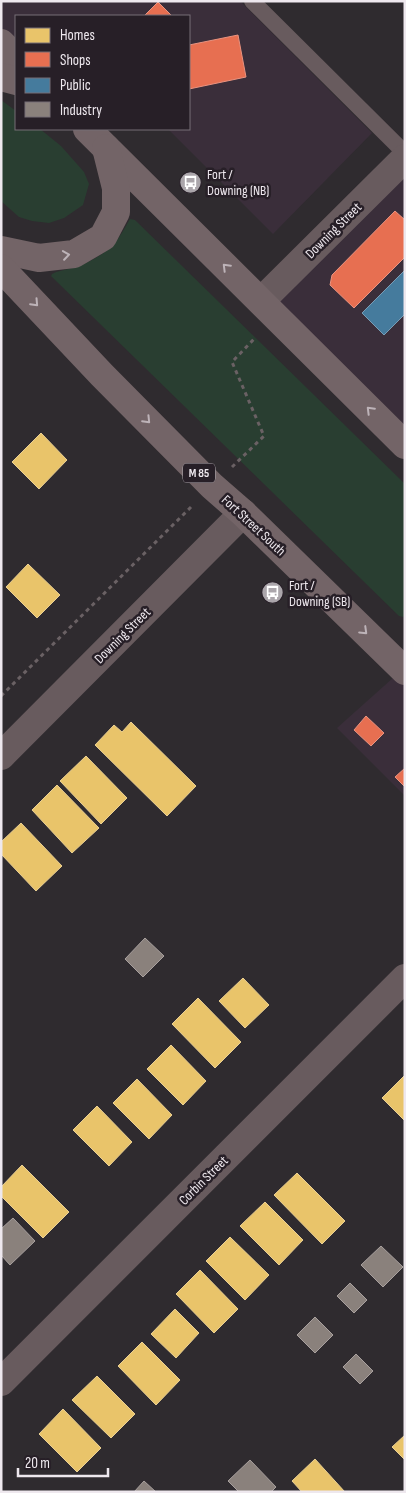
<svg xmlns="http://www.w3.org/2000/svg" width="406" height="1493" font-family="'Sofia Sans Condensed',sans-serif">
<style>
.built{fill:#3a2e3a}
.green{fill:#293e31}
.homes{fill:#e9c46a;stroke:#eacf92}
.shops{fill:#e76f51;stroke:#e99380}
.public{fill:#457b9d;stroke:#789cb5}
.industry{fill:#8a817c;stroke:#a8a09e}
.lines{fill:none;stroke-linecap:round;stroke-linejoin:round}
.path{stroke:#6a6164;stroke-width:3;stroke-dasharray:4 4;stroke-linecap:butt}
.service{stroke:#685b5e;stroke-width:16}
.minor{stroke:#685b5e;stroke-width:28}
.primary{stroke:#736467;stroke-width:28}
.oneway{stroke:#bdb3b8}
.labels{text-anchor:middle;stroke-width:5;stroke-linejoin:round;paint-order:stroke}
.shield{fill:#271f27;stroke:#b2acb2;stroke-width:1}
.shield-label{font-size:12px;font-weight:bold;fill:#eee8ee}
.poi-label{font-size:14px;fill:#eee8ee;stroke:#271f27;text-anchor:start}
.street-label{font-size:14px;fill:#eee8ee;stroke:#271f27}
</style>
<rect width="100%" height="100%" fill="#2f2b2f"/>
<g class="built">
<polygon points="1,1 240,1 372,133 273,234 168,129 189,129 189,16 16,16 16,58 1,43"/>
<polygon points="405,158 405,445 261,301"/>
<polygon points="403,669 405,671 405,796 337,728"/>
</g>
<g class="green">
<polygon points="1,100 16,111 16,129 40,129 61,146 84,172 89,184 83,205 64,218 49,223 32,221 19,217 1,201"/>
<path d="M130,219L135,220L405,484V615L403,617L399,616L51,276L52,274L56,272C78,267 100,260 115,242C121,236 125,227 130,219Z"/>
</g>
<g class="homes">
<polygon points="41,433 67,460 39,489 12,462"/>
<polygon points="28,564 60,595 37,618 6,587"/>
<polygon points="131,722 196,786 167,816 95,745 114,725 122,732"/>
<polygon points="86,756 127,798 101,824 60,781"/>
<polygon points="57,785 99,828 72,853 32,810"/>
<polygon points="21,823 62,866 36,891 1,854 1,842"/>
<polygon points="243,978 269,1005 245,1028 219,1001"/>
<polygon points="198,998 241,1042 215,1068 172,1024"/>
<polygon points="171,1045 206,1081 183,1105 147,1069"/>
<polygon points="405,1075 405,1121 382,1098"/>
<polygon points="137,1079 172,1115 149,1139 113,1103"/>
<polygon points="97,1106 132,1142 109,1166 73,1130"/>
<polygon points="22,1165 69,1212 43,1238 1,1196 1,1187"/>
<polygon points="297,1173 345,1221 322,1244 274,1195"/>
<polygon points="265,1202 303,1240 279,1265 240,1226"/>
<polygon points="230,1237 269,1275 245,1300 206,1261"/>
<polygon points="200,1270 238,1309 214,1333 176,1294"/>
<polygon points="175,1309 199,1333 176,1358 151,1334"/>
<polygon points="142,1342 180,1380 156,1405 118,1366"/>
<polygon points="97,1376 135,1414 111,1438 72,1400"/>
<polygon points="63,1409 101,1448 77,1472 39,1434"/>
<polygon points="405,1435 405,1460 392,1447"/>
<polygon points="315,1459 345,1492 302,1492 292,1481"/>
</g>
<g class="shops">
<polygon points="158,2 172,16 144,16"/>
<polygon points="238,35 246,77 189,89 189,45"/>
<polygon points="395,211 405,220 405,257 354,308 330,285 332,275"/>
<polygon points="366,716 384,733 371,746 354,730"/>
<polygon points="405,768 405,787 395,777"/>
</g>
<polygon class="public" points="405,270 405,314 384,335 362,313"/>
<g class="industry">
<polygon points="145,938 164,956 143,977 125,959"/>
<polygon points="13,1218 35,1241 10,1265 1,1255 1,1229"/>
<polygon points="381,1246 403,1267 383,1287 361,1265"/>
<polygon points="350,1283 367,1300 354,1313 337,1296"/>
<polygon points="315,1317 333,1335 315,1353 297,1335"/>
<polygon points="356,1354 373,1371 360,1384 343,1367"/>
<polygon points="250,1460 276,1487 271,1492 239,1492 228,1481"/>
<polygon points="144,1481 156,1492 134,1492"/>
</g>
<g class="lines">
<g class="path">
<polyline points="232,467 264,436 232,362 255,338"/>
<polyline points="1,696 192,506"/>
</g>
<polyline class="service" points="252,1 405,153"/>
<g class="minor">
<polyline points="261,301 405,158"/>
<polyline points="1,756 243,513"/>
<polyline points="1,1382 405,978"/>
</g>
<g class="primary">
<polyline points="1,43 16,58"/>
<polyline points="1,77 16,81"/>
<polyline points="87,129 405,445"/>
<polyline points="1,250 39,258 74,254 103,237 116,212 116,188 106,148"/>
<polyline points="1,268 102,375 212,486 243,513 405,671"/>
</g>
</g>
<defs><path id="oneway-chevron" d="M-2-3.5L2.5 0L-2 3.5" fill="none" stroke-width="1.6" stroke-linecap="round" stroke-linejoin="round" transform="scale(1.25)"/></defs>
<g class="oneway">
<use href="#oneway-chevron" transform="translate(66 255) rotate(-8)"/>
<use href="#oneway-chevron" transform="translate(226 267) rotate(-135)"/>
<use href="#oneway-chevron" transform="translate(35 303) rotate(47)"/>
<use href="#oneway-chevron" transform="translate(370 410) rotate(-135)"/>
<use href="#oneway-chevron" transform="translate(147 420) rotate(46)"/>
<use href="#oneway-chevron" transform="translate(364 631) rotate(44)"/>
</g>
<defs>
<symbol id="bus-disc" viewBox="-11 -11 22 22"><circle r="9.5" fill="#aba6ab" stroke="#271f27"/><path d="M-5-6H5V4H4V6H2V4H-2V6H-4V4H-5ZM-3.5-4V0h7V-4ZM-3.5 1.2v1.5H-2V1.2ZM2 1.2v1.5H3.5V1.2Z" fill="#fff"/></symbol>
</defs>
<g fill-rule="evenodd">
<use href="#bus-disc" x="178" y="170" width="25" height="25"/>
<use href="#bus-disc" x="260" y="580" width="25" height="25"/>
</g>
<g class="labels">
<rect class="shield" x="183" y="463.5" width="32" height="19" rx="4"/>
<g class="shield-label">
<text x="199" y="477">M 85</text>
</g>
<g class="poi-label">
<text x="207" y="179">Fort /<tspan x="207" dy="16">Downing (NB)</tspan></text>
<text x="289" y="590">Fort /<tspan x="289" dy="16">Downing (SB)</tspan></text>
</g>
<g class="street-label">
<text transform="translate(333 230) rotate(-45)" y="5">Downing Street</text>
<text transform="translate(254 525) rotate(43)" y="5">Fort Street South</text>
<text transform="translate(122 635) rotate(-45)" y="5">Downing Street</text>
<text transform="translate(203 1180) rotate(-45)" y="5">Corbin Street</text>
</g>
</g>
<rect width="406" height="1493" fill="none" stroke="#eee8ee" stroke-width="5"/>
<rect x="15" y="15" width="175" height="115" fill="#271f27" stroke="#776f77"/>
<rect x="25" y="28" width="25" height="15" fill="#e9c46a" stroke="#776f77"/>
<text x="60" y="40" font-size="15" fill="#eee8ee">Homes</text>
<rect x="25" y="52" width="25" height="15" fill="#e76f51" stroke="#776f77"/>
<text x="60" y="65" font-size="15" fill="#eee8ee">Shops</text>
<rect x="25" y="78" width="25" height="15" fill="#457b9d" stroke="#776f77"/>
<text x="60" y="90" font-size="15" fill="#eee8ee">Public</text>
<rect x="25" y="102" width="25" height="15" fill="#8a817c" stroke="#776f77"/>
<text x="60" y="115" font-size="15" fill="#eee8ee">Industry</text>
<path d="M18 1468v8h90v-8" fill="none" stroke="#eee8ee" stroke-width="2.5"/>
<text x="25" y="1468" font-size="15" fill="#eee8ee" stroke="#271f27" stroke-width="4" paint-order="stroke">20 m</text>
</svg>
